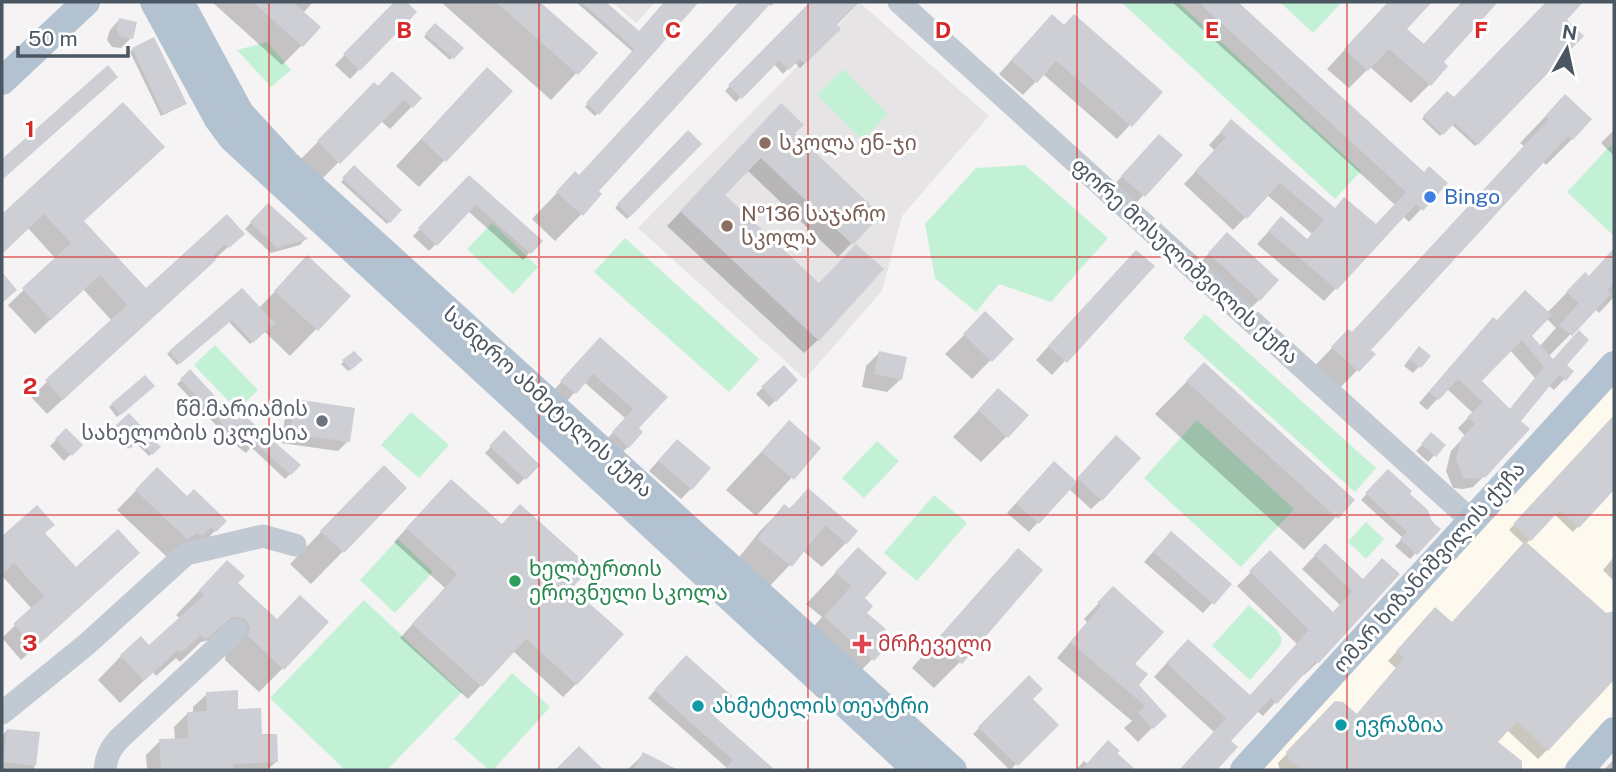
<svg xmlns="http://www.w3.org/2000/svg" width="1616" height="772" font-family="'Public Sans','Noto Sans Georgian',sans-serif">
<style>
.commercial{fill:#fdf9ef}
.education{fill:#e6e4e5}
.green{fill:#c3f1d5}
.shadow{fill:#0003;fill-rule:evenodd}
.building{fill:#cdcfd5;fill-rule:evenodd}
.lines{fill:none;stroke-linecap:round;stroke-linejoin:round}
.minor{stroke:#c1cad2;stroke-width:23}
.major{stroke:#b3c2d1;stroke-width:28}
.grid{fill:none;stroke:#d62828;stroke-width:2;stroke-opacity:0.55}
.education-dot{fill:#8d6e63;stroke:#fff;stroke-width:2.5}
.shop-dot{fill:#3f7fe0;stroke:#fff;stroke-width:2.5}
.worship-dot{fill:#6b7280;stroke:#fff;stroke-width:2.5}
.leisure-dot{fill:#2e9e5b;stroke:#fff;stroke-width:2.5}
.health-dot{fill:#e0444e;stroke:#fff;stroke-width:2.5}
.culture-dot{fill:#0f9aa8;stroke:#fff;stroke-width:2.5}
.labels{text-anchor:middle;stroke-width:6;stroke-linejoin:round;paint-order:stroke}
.education-label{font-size:21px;fill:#785e54;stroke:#fff;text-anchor:start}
.shop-label{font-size:21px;fill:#366cbe;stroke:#fff;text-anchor:start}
.street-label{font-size:21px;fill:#4a5661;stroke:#fff}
.worship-label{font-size:21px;fill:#5b616d;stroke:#fff;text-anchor:end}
.leisure-label{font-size:21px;fill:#27864d;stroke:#fff;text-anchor:start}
.health-label{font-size:21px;fill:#be3a42;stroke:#fff;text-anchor:start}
.culture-label{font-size:21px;fill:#0d838f;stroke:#fff;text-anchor:start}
.grid-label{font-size:23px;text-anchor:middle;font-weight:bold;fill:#d62828;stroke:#fff;stroke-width:6;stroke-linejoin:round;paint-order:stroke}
</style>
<rect width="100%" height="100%" fill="#f5f3f3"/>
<polygon class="commercial" points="1614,382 1614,710 1560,770 1251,770"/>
<g class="education">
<polygon points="612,2 655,2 636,23"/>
<polygon points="860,3 989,116 902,216 882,291 805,379 638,228"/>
</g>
<g class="green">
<polygon points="1121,2 1178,2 1361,171 1335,199"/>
<polygon points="1280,2 1342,2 1313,33"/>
<polygon points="267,42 291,70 271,87 237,50"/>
<polygon points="843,69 888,114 862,140 817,95"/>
<polygon points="1611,145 1614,149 1614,236 1567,192"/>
<polygon points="1025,165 1108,238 1051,302 999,284 976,312 935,278 925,224 976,168"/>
<polygon points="492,223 538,267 513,294 467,249"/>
<polygon points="625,238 759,359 729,392 594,272"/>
<polygon points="1205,314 1376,468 1355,492 1183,338"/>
<polygon points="215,345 258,390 237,410 194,365"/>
<polygon points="411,412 449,445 419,478 381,445"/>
<polygon points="1197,420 1294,509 1241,567 1144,478"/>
<polygon points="877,441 899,461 864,498 842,478"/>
<polygon points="934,495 967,523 917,581 884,553"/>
<polygon points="1366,522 1384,539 1366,559 1348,542"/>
<polygon points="398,539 433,572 395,613 360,580"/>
<polygon points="364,600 462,692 387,770 345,770 270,698"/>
<polygon points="1249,605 1277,630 1282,639 1280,646 1250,680 1212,646"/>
<polygon points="512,673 550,707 493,770 489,770 454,739"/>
</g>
<g class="shadow">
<polygon points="212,2 313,2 303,13 301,46 282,65"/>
<polygon points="396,2 404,2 415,12 350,79 335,65"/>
<polygon points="441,2 538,2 595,53 551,100"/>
<polygon points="576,2 603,2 639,33 666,2 697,2 595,116 585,107 633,52"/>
<polygon points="739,2 775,2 771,6 768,4 596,191 600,195 555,241 532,219 575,174 578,177"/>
<polygon points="812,2 858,2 834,25 838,29 800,68 794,62 783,74 774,64 736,102 725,91"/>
<polygon points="1172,2 1235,2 1424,174 1445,183 1409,222 1403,216 1324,301 1257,244 1269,231 1306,241 1312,234 1267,195 1233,230 1184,184 1215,151 1209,145 1231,121 1334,209 1376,226 1395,205"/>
<polygon points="1389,2 1430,2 1405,29 1423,45 1462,2 1496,2 1441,62 1429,85 1411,103 1370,67 1349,88 1327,69"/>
<polygon points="1555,2 1581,2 1565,20 1581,36 1475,146 1451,124 1440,136 1422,119 1447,93 1454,100"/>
<polygon points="119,20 131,38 121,48 112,47 107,40 110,30"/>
<polygon points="435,25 461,48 450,60 424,37"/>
<polygon points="1064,27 1160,92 1117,139 1043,74 1023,95 999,74 1039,29"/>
<polygon points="133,49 182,106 161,116 130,52"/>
<polygon points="374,85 377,88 420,98 390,129 380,120 317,184 296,164"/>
<polygon points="510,91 419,187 396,166 461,96"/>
<polygon points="1565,96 1572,139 1546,165 1542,161 1368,350 1373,354 1331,397 1307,374 1348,331 1351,334 1524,146 1520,143"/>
<polygon points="123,105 82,222 146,291 242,234 47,414 31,397 112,321 83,289 35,334 8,305 56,259 28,228 2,253 2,216"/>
<polygon points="768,119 793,133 879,215 838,257 747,170 722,196 819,285 818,340 804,353 667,226"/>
<polygon points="1614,130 1614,156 1601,143"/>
<polygon points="688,133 699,144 627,219 615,208"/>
<polygon points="1141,155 1180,155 1125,215 1104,196"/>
<polygon points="354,168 400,210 387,224 341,182"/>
<polygon points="469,178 540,241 523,260 468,211 429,251 413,236"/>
<polygon points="268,205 305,239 300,245 271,253 245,229"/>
<polygon points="1227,235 1259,300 1240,319 1190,273"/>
<path d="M1614,251V297L1599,313L1595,309L1548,357L1572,371L1554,390L1548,385L1518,421L1484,476L1473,487L1463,489L1453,488L1446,471L1451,451L1465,436L1458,428L1473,413L1447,389L1427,410L1419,403L1482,330L1496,323L1547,313L1585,274L1588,277ZM1546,318L1556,328L1539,347L1530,336ZM1510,350L1535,378L1509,410L1480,381Z"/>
<polygon points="1123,265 1152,266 1052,375 1036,360"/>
<polygon points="282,284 348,296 290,356 264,331 250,344 228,321 177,365 167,354 242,290 259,308"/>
<polygon points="985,314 1011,339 972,379 945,354"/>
<polygon points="592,348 665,397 637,428 628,447 619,455 604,442 626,419 584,382 566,402 553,391"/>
<polygon points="354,353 361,360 348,371 341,364"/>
<polygon points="879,353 901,379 887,392 862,387 866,366"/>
<polygon points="1413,354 1429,356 1413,373 1404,366"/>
<polygon points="1204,364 1352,500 1304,550 1155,414"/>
<polygon points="784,368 796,380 769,407 756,394"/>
<polygon points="190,372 237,422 299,465 285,479 251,447 246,453 233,443 177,384"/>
<polygon points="145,377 152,386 117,417 109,407"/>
<polygon points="998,390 1007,436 981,462 953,437"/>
<polygon points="295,401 348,441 338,451 281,443 286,411"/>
<polygon points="129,416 158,447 149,456 135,442 128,449 112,432"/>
<polygon points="1614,417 1614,487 1573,532 1554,514 1526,544 1606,615 1614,613 1614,676 1547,750 1538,759 1507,730 1496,742 1520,762 1521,770 1280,770 1278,763 1335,703 1356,715 1396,668 1388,661 1426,619 1451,624 1524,544 1509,530"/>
<polygon points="789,422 819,448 756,516 726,490"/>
<polygon points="66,430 80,445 64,461 50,446"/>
<polygon points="504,433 538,465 518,485 485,453"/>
<polygon points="1432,435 1444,445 1428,462 1416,451"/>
<polygon points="1106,447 1101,500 1091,509 1069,489 1029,532 1007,513 1044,473 1075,482"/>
<polygon points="667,451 691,489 681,499 649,471"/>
<polygon points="157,469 187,498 225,521 196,550 167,557 117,510"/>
<polygon points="1388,471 1439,529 1410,559 1395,546 1403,538 1361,500"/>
<polygon points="405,488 311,584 290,564 352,500"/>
<polygon points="808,490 846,543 822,567 803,551 766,590 733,565 760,531 784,507 788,510"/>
<polygon points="438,494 570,588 576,684 563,697 513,651 468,699 400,638 445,588 394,542"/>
<polygon points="36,507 43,534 76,569 124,566 21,660 2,638 32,609 2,576 2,539"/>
<polygon points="1161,543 1229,584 1203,613 1144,562"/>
<polygon points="1325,545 1362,581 1318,662 1304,675 1302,673 1263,716 1257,711 1229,741 1235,747 1214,770 1180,770 1214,732 1154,677 1175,654 1249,697 1297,644 1237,586 1270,553 1333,614 1340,605 1302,569"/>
<polygon points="858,549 865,613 877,637 886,645 842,690 795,648 822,617 806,604"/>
<polygon points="1018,551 960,662 934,688 912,668 992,577"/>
<polygon points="1614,557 1614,581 1603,570"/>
<polygon points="236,583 283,668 259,692 225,660 226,651 215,639 201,642 180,662 176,658 156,676 153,672 120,703 98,680 121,656 149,647 181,619 176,615 204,586"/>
<polygon points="1113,588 1136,685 1165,715 1138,742 1124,728 1132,721 1057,658 1087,622 1084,619"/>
<polygon points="678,665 712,716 773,770 725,770 727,768 648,698"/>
<polygon points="1029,678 1030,699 1056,725 1010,770 973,734"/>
<polygon points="207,694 237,711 260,736 276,762 267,770 147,770 146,755 160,741 175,740 174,727 188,713 193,713 193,707"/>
<polygon points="7,730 38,734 34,770 2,770 2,736"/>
<polygon points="1115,753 1134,770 1076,770 1084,761 1088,764"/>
<polygon points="644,754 674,770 627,770"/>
<polygon points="1614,759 1614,770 1604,770"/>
</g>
<g class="building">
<polygon points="253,2 293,2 321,27 303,47"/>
<polygon points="394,2 407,2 417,12 360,71 343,54"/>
<polygon points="496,2 540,2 598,53 578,75"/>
<polygon points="581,2 606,2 639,31 664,2 699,2 599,115 586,103 634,49"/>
<polygon points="739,2 772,2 599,191 602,194 583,216 556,192 575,171 579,175"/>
<polygon points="810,2 860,2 837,25 841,29 805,64 800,59 789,70 779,61 742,99 728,85"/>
<polygon points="1198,2 1238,2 1424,172 1429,166 1448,183 1423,211 1416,204 1337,290 1268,231 1281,216 1307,239 1324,220 1280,183 1247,219 1195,171 1226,137 1220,132 1231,119 1335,208 1344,197 1376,224 1406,192"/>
<polygon points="1388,2 1432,2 1407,29 1424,44 1460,4 1462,7 1467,2 1498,2 1444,62 1448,66 1431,86 1389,49 1368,71 1344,49"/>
<polygon points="1546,2 1583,2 1567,20 1584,36 1478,145 1455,123 1443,135 1423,116 1447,91 1454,97"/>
<polygon points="1052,14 1064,25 1074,14 1163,92 1132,127 1056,61 1037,83 1011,60"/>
<polygon points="119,18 137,22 133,39 121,37 116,29"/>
<polygon points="435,23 464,48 454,59 425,34"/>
<polygon points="154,37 187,104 163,114 132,48"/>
<polygon points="108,65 118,77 2,180 2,159"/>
<polygon points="487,67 513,91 446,162 421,139"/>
<polygon points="392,71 422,98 413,108 404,100 340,164 317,141 374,82 378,86"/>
<polygon points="1565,94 1592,119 1573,140 1568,136 1371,350 1376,354 1359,372 1331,347 1348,329 1352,332 1549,119 1545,116"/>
<polygon points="123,102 165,147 84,221 146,288 227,214 245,234 229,248 225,244 213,256 216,260 63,400 45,380 127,305 100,275 51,320 22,288 71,243 44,214 2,254 2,214"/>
<polygon points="781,103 804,125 795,133 881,215 853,245 761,158 725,195 819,283 856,244 884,269 819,341 680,211"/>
<polygon points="688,130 702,144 630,217 617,204"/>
<polygon points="1159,134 1183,155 1145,197 1121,176"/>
<polygon points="354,165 402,210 390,223 342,178"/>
<polygon points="469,175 543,241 531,254 476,205 437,246 418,228"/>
<polygon points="268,203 308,239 277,248 250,222"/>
<polygon points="1227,232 1279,280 1260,301 1208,253"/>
<polygon points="1614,248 1614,283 1607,291 1611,294 1572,336 1559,325 1579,303 1566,292 1585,272 1589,276"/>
<polygon points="1136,250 1155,266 1067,363 1048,346"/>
<polygon points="307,255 351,296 318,331 274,291"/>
<polygon points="2,272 17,290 2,303"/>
<polygon points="242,288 275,323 253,343 232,320 180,364 169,351"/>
<path d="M1525,290L1552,315L1532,336L1553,359L1579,330L1589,340L1567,365L1574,371L1566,381L1559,375L1521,421L1530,429L1505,456L1486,477L1475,479L1463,478L1456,459L1461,439L1475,424L1467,417L1483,402L1458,379L1439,400L1429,392L1493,317L1497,320ZM1522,340L1544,367L1510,409L1482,381Z"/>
<polygon points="985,311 1014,339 992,362 963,334"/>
<polygon points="600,337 668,397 639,428 643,432 629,448 612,432 633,409 593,374 576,394 560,381"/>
<polygon points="1419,346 1431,356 1421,368 1409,359"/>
<polygon points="354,351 363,360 351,370 342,360"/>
<polygon points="879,351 907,357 902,380 874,374"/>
<polygon points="1204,362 1355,500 1338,519 1186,381"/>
<polygon points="784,365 798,380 776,402 761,387"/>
<polygon points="190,369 237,420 243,414 301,465 291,475 256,444 252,449 224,426 180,379"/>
<polygon points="145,375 155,386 121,415 111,404"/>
<polygon points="998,388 1029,415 1008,438 978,410"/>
<polygon points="295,399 355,408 350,442 290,434"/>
<polygon points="129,413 161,447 152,455 139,441 131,448 113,428"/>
<polygon points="1614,415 1614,490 1579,528 1560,510 1531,541 1513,524"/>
<polygon points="789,420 821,448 794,480 761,452"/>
<polygon points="66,428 83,445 72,456 55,439"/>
<polygon points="504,430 540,465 526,480 489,446"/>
<polygon points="1431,432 1446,445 1436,457 1421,444"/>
<polygon points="1116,435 1141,458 1102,501 1077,478"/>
<polygon points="677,439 711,468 692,490 658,461"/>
<polygon points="1054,461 1077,482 1039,524 1016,503"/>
<polygon points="384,465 407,488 344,553 320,531"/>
<polygon points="157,467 187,496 194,489 227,521 216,532 211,527 203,536 197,533 187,539 135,490"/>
<polygon points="1388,469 1412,491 1410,494 1428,510 1432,522 1441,529 1417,555 1400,539 1407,532 1365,493"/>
<polygon points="451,479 502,524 520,504 591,568 572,588 624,634 577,685 526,639 482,687 412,624 457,574 406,528"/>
<polygon points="808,488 858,531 847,544 825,525 792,567 757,539 784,504 790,509"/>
<polygon points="37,505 55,525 45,533 76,567 118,529 140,553 35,648 13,624 44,596 14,563 2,575 2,536"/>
<polygon points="1171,531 1232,584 1214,605 1153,552"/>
<polygon points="1525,541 1606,613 1614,611 1614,680 1548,751 1517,721 1498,742 1522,761 1522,770 1302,770 1289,760 1286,752 1335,701 1343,702 1357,714 1404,658 1396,651 1435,607 1452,622"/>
<polygon points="1325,543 1363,579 1382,558 1400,574 1319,663 1316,661 1277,704 1271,698 1231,741 1238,747 1217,770 1179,770 1226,718 1166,663 1188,639 1250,695 1309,630 1249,571 1270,550 1333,612 1352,591 1314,555"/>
<polygon points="858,547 887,573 865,598 873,606 867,613 886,629 879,637 888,645 874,661 824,617 851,586 835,572"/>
<polygon points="1018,548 1043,570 962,664 936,641"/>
<polygon points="227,560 245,576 238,583 277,619 300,595 329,622 284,670 248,636 250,628 246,620 239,617 232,617 205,640 201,635 181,653 178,650 144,681 120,655 141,636 149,645 204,595 199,590"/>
<polygon points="1113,586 1164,632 1135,664 1148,674 1139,685 1167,716 1153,729 1138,713 1145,706 1070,642 1101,606 1097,603"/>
<polygon points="686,655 732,696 714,716 775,770 724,770 733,760 654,690"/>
<polygon points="1029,675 1043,689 1033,699 1059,725 1018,766 978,727"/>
<polygon points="238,690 238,709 261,708 262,734 277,734 278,762 233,764 233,770 161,770 159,739 188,738 187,712 207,711 206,692"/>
<polygon points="7,729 40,732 36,766 3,762"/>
<polygon points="1108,740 1120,751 1117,753 1136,770 1081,770"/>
<polygon points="579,746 604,770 555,770"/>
<polygon points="643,752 678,770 633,770"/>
</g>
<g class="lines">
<g class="minor">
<polyline points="899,2 1471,520"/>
<polyline points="2,713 87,644 186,554 263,536 295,545"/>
<path d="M105,770C106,757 110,749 119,739L236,630"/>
</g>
<g class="major">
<polyline points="154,2 218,119 233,139 917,770"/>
<polyline points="180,2 240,113 286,163 953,770"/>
<polyline points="2,81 86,2"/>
<polyline points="1244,770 1614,365"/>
<polyline points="1579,770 1614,731"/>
</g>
</g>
<path class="grid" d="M269,2V770M539,2V770M808,2V770M1077,2V770M1347,2V770M2,257H1614M2,515H1614"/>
<g class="education-dot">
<circle cx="765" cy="143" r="7"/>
<circle cx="727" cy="226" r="7"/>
</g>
<circle class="shop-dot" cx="1430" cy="197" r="7"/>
<circle class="worship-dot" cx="322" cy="421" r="7"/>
<circle class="leisure-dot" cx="515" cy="581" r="7"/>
<path class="health-dot" d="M858.5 633.5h7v7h7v7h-7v7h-7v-7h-7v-7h7z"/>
<g class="culture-dot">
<circle cx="698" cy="706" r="7"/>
<circle cx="1341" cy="725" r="7"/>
</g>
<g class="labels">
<g class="education-label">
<text x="779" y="150">სკოლა ენ-ჯი</text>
<text x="741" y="221">№136 საჯარო<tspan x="741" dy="24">სკოლა</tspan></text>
</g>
<g class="shop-label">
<text x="1444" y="204">Bingo</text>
</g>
<g class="street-label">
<text transform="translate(1185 261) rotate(42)" y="7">ფორე მოსულიშვილის ქუჩა</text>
<text transform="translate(548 402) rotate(42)" y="7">სანდრო ახმეტელის ქუჩა</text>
<text transform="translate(1429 567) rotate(-48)" y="7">ომარ ხიზანიშვილის ქუჩა</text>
</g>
<g class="worship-label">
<text x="308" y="416">წმ.მარიამის<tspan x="308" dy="24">სახელობის ეკლესია</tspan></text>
</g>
<g class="leisure-label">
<text x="529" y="576">ხელბურთის<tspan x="529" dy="24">ეროვნული სკოლა</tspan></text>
</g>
<g class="health-label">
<text x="878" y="651">მრჩეველი</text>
</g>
<g class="culture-label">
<text x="712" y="713">ახმეტელის თეატრი</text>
<text x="1355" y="732">ევრაზია</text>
</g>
</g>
<g class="grid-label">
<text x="404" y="38">B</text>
<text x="673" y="38">C</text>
<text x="943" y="38">D</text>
<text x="1212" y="38">E</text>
<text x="1481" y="38">F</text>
<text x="30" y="137">1</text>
<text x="30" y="394">2</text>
<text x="30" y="651">3</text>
</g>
<rect width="1616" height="772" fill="none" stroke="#4a5661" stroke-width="7"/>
<g transform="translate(1567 49) rotate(9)" stroke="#ffffff" stroke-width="5" paint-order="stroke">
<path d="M0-5L12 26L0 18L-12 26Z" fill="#4a5661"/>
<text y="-10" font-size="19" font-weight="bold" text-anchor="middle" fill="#4a5661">N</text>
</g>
<path d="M18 46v10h110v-10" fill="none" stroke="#4a5661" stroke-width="3.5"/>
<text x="28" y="46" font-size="21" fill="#4a5661" stroke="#ffffff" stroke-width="5" paint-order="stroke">50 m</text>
</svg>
